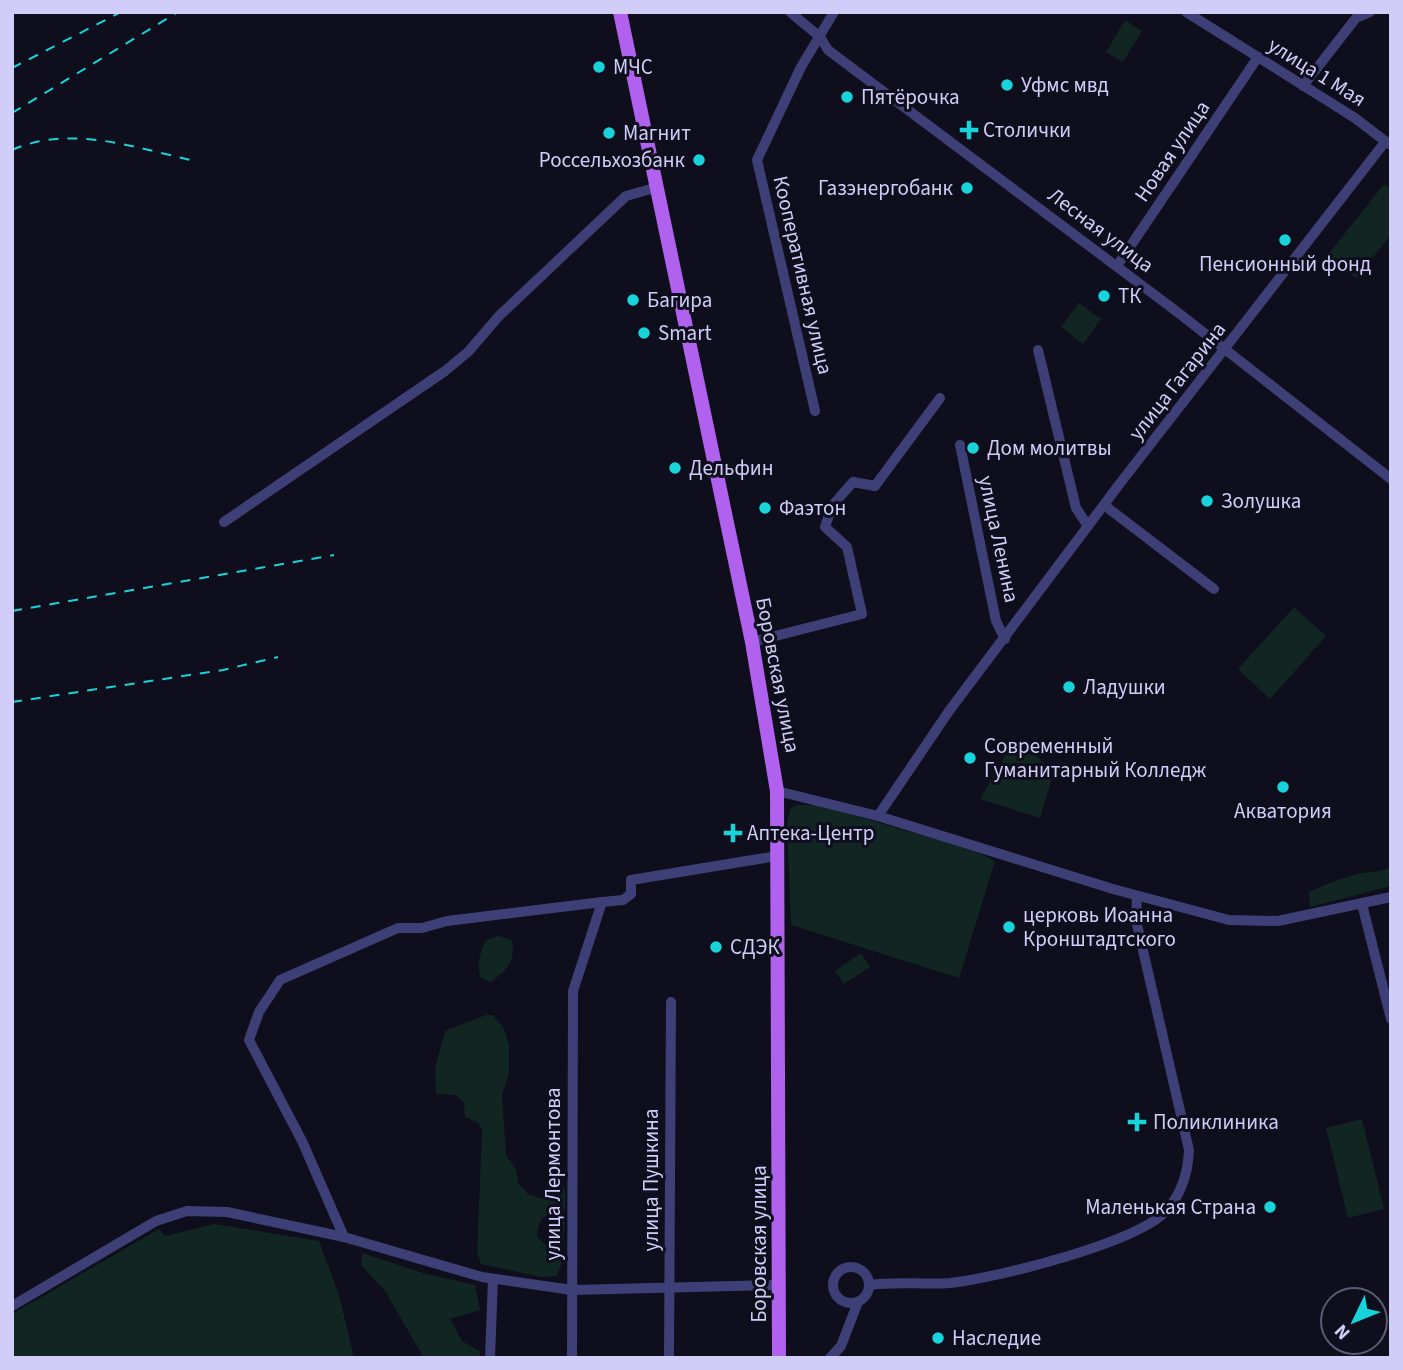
<svg xmlns="http://www.w3.org/2000/svg" width="1403" height="1370" font-family="'Source Sans 3',sans-serif">
<style>
.green{fill:#112523}
.lines{fill:none;stroke-linecap:round;stroke-linejoin:round}
.minor{stroke:#3e3f76;stroke-width:10}
.major{stroke:#b061ed;stroke-width:14}
.rail{stroke:#19d3db;stroke-width:2;stroke-dasharray:10 9;stroke-linecap:butt}
.poi-dot{fill:#19d3db;stroke:#0f0e1c;stroke-width:2.5}
.labels{text-anchor:middle;stroke-width:6;stroke-linejoin:round;paint-order:stroke}
.poi-label{font-size:21px;fill:#d0cef9;stroke:#0f0e1c;text-anchor:start}
.street-label{font-size:21px;fill:#d0cef9;stroke:#0f0e1c}
</style>
<rect width="100%" height="100%" fill="#0f0e1c"/>
<g class="green">
<polygon points="1125,20 1142,31 1123,62 1106,52"/>
<polygon points="1384,184 1391,190 1391,235 1356,278 1327,256"/>
<polygon points="1079,303 1101,319 1083,344 1061,327"/>
<polygon points="1294,607 1326,636 1270,699 1238,669"/>
<polygon points="1015,739 1054,771 1040,818 980,799"/>
<polygon points="797,805 819,805 976,851 995,861 959,978 791,925 787,822 790,809"/>
<path d="M1391,867V886L1310,907L1309,892C1325,885 1341,878 1358,874C1370,871 1379,873 1391,867Z"/>
<path d="M498,936L512,940C516,961 507,970 491,982L481,978C476,965 480,953 486,940Z"/>
<polygon points="861,953 870,967 844,984 835,971"/>
<path d="M486,1015H493L504,1028L509,1045V1073L502,1096L506,1156L516,1169L518,1183L528,1194L543,1199L561,1185L565,1189V1210C544,1215 539,1215 537,1237L548,1247L556,1241L561,1221L565,1220L561,1266L556,1276L541,1277L481,1264L477,1253L482,1131L479,1123L465,1117L464,1103L456,1095L436,1094L435,1068L445,1031Z"/>
<polygon points="1362,1119 1384,1209 1348,1218 1326,1128"/>
<polygon points="215,1224 319,1241 339,1295 354,1358 12,1358 12,1314 159,1229 165,1236"/>
<polygon points="362,1253 423,1273 475,1285 480,1310 450,1319 462,1341 479,1351 481,1358 424,1358 385,1291 361,1265"/>
</g>
<g class="lines">
<g class="minor">
<polyline points="790,12 820,37 828,50 1176,311 1391,479"/>
<polyline points="1186,12 1355,118 1389,144"/>
<polyline points="1303,86 1356,18 1370,12"/>
<polyline points="1117,266 1258,57"/>
<polyline points="1038,350 1076,508 1088,526"/>
<polyline points="815,411 757,160 801,67 834,12"/>
<polyline points="960,445 996,621 1005,639"/>
<polyline points="1104,505 1214,589"/>
<polyline points="224,522 445,371 468,352 499,316 626,196 658,187"/>
<polyline points="752,642 862,614 847,547 825,527 832,506 853,482 875,486 940,398"/>
<polyline points="777,791 878,816 1113,889 1229,920 1278,921 1391,897"/>
<polyline points="878,816 949,711 1121,482 1385,142"/>
<polyline points="1362,904 1391,1019"/>
<polyline points="344,1237 302,1141 249,1040 259,1012 280,980 398,928 422,928 447,921 602,902"/>
<circle cx="851" cy="1285" r="18"/>
<path d="M869,1285C896,1281 923,1285 950,1283C996,1278 1138,1243 1167,1210C1182,1193 1188,1172 1189,1150L1136,920L1137,896"/>
<polyline points="12,1306 156,1221 187,1211 227,1212 344,1237 482,1277 572,1290 779,1285"/>
<polyline points="490,1358 493,1279"/>
<polyline points="572,1358 573,991 602,902 623,900 631,894 631,880 777,856"/>
<polyline points="669,1358 671,1002"/>
<polyline points="830,1358 841,1346 858,1302"/>
</g>
<polyline class="major" points="620,12 752,642 777,791 779,1358"/>
<g class="rail">
<polyline points="12,68 121,12"/>
<polyline points="12,113 178,12"/>
<path d="M12,150C71,124 136,148 195,161"/>
<polyline points="12,281 13,280"/>
<polyline points="12,611 334,555"/>
<polyline points="12,702 223,670 278,657"/>
</g>
</g>
<g class="poi-dot">
<circle cx="599" cy="67" r="7"/>
<circle cx="1007" cy="85" r="7"/>
<circle cx="847" cy="97" r="7"/>
<path d="M965.5 119.5h7v7h7v7h-7v7h-7v-7h-7v-7h7z"/>
<circle cx="609" cy="133" r="7"/>
<circle cx="699" cy="160" r="7"/>
<circle cx="967" cy="188" r="7"/>
<circle cx="1285" cy="240" r="7"/>
<circle cx="1104" cy="296" r="7"/>
<circle cx="633" cy="300" r="7"/>
<circle cx="644" cy="333" r="7"/>
<circle cx="973" cy="448" r="7"/>
<circle cx="675" cy="468" r="7"/>
<circle cx="1207" cy="501" r="7"/>
<circle cx="765" cy="508" r="7"/>
<circle cx="1069" cy="687" r="7"/>
<circle cx="970" cy="758" r="7"/>
<circle cx="1283" cy="787" r="7"/>
<path d="M729.5 822.5h7v7h7v7h-7v7h-7v-7h-7v-7h7z"/>
<circle cx="1009" cy="927" r="7"/>
<circle cx="716" cy="947" r="7"/>
<path d="M1133.5 1111.5h7v7h7v7h-7v7h-7v-7h-7v-7h7z"/>
<circle cx="1270" cy="1207" r="7"/>
<circle cx="938" cy="1338" r="7"/>
</g>
<g class="labels">
<g class="poi-label">
<text x="613" y="74">МЧС</text>
<text x="1021" y="92">Уфмс мвд</text>
<text x="861" y="104">Пятёрочка</text>
<text x="983" y="137">Столички</text>
<text x="623" y="140">Магнит</text>
<text x="685" y="167" text-anchor="end">Россельхозбанк</text>
<text x="953" y="195" text-anchor="end">Газэнергобанк</text>
<text x="1285" y="271" text-anchor="middle">Пенсионный фонд</text>
<text x="1118" y="303">ТК</text>
<text x="647" y="307">Багира</text>
<text x="658" y="340">Smart</text>
<text x="987" y="455">Дом молитвы</text>
<text x="689" y="475">Дельфин</text>
<text x="1221" y="508">Золушка</text>
<text x="779" y="515">Фаэтон</text>
<text x="1083" y="694">Ладушки</text>
<text x="984" y="753">Современный<tspan x="984" dy="24">Гуманитарный Колледж</tspan></text>
<text x="1283" y="818" text-anchor="middle">Акватория</text>
<text x="747" y="840">Аптека-Центр</text>
<text x="1023" y="922">церковь Иоанна<tspan x="1023" dy="24">Кронштадтского</tspan></text>
<text x="730" y="954">СДЭК</text>
<text x="1153" y="1129">Поликлиника</text>
<text x="1256" y="1214" text-anchor="end">Маленькая Страна</text>
<text x="952" y="1345">Наследие</text>
</g>
<g class="street-label">
<text transform="translate(1317 72) rotate(32)" y="7">улица 1 Мая</text>
<text transform="translate(1172 151) rotate(-56)" y="7">Новая улица</text>
<text transform="translate(1101 230) rotate(37)" y="7">Лесная улица</text>
<text transform="translate(803 275) rotate(77)" y="7">Кооперативная улица</text>
<text transform="translate(1177 381) rotate(-52)" y="7">улица Гагарина</text>
<text transform="translate(999 539) rotate(78)" y="7">улица Ленина</text>
<text transform="translate(778 675) rotate(79)" y="7">Боровская улица</text>
<text transform="translate(553 1174) rotate(-90)" y="7">улица Лермонтова</text>
<text transform="translate(651 1180) rotate(-90)" y="7">улица Пушкина</text>
<text transform="translate(759 1244) rotate(-90)" y="7">Боровская улица</text>
</g>
</g>
<rect width="1403" height="1370" fill="none" stroke="#d0cef9" stroke-width="28"/>
<g transform="translate(1354 1321) rotate(227)"><circle r="33" fill="#0f0e1c" stroke="#5c5b74" stroke-width="2"/>
<path d="M0-5L12 26L0 18L-12 26Z" fill="#19d3db"/>
<text y="-10" font-size="19" font-weight="bold" text-anchor="middle" fill="#d0cef9">N</text>
</g>
</svg>
